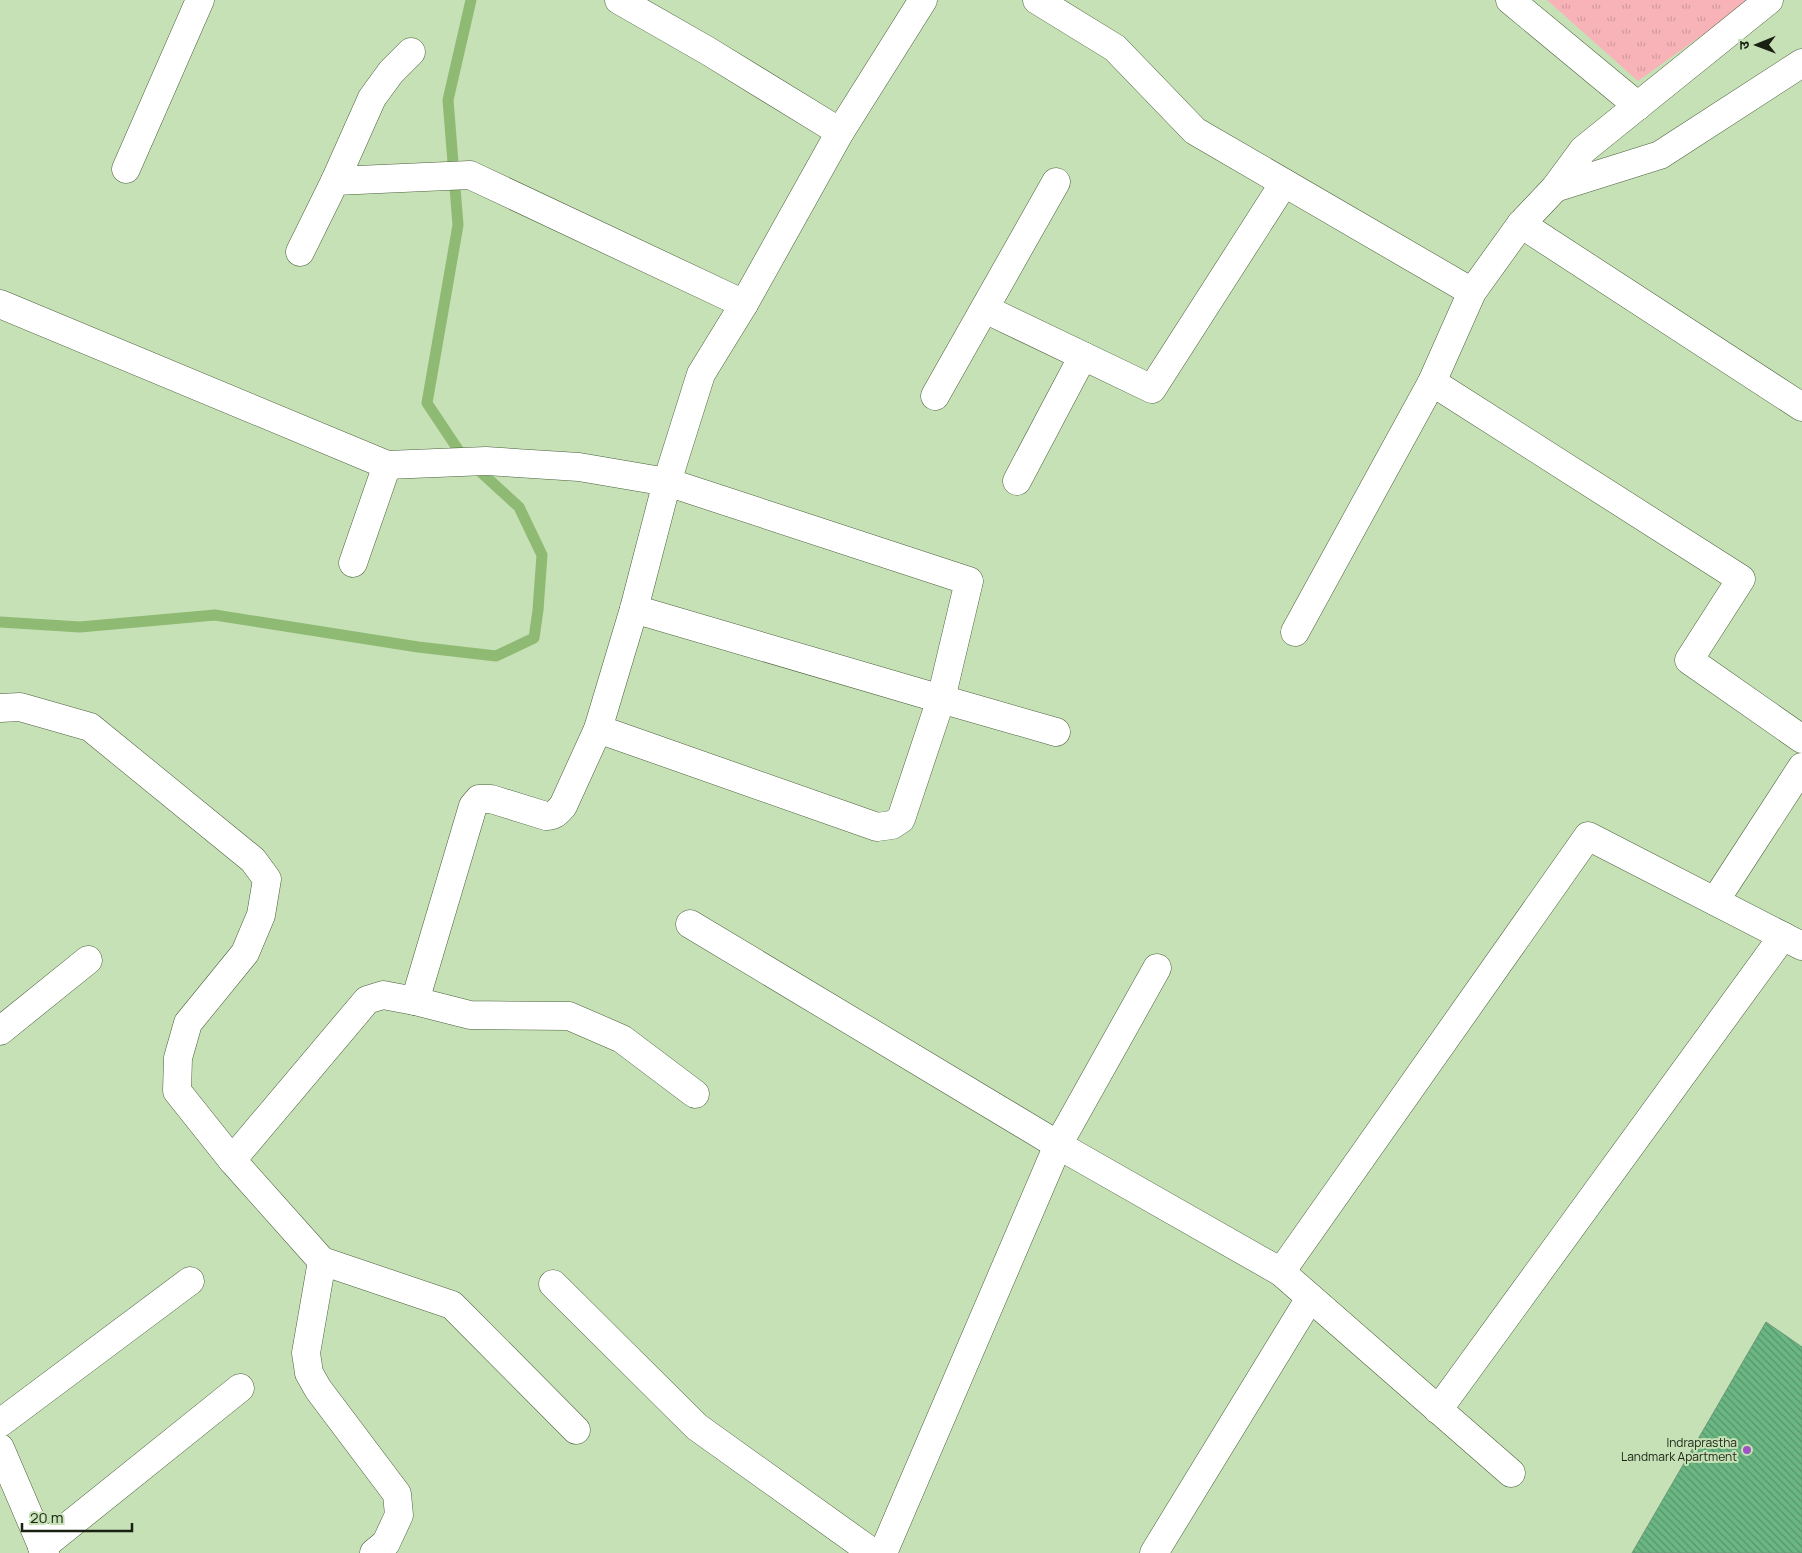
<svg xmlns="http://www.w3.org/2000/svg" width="1802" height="1553" font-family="Manrope,'Noto Sans Devanagari',sans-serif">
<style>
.grass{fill:url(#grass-tufts)}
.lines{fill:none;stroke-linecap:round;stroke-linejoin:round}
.stream{stroke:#8fba73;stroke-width:11}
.building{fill:url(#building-back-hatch);stroke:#6e987a}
.minor-casing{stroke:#4a603b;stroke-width:29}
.minor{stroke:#fff;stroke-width:28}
.poi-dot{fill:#a053c4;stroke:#c7e1b7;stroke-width:2}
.labels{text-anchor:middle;stroke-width:4;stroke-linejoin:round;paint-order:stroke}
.poi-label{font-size:12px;fill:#182112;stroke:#c7e1b7;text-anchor:end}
</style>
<defs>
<pattern id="grass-tufts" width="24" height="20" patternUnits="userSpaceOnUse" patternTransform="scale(1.25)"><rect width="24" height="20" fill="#f7b3b8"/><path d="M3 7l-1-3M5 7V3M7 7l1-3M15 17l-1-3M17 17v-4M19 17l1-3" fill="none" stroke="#d39a9d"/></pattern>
<pattern id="building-back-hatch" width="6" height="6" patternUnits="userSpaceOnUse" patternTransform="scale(1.25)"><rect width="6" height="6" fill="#6ab783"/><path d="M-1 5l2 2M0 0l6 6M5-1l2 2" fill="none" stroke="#56946a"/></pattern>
</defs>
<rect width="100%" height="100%" fill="#c7e1b7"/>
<polygon class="grass" points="1547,0 1751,0 1638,81"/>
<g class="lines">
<polyline class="stream" points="0,622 80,627 215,615 418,647 496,656 534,638 538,610 542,555 519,507 461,454 427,403 458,225 448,100 471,0"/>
</g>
<polygon class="building" points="1766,1322 1802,1347 1802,1553 1632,1553"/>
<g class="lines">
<defs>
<g id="minor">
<polyline points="619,0 708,51 840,132"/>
<polyline points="1037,0 1115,48 1195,131 1472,292"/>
<polyline points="1510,0 1638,106"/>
<polyline points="126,169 200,0"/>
<polyline points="335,181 372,98 391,72 411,52"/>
<polyline points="1555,188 1660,155 1802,63"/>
<polyline points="1521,224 1802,407"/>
<polyline points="300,252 335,181 470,175 744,304"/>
<polyline points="0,304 387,465 486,461 579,467 667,482 969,581 941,699 901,819 892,825 877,827 598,729"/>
<polyline points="985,309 1152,389 1284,183"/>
<polyline points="1432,382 1741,579 1689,660 1802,739"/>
<polyline points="935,396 1056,182"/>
<polyline points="1017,481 1083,356"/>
<polyline points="353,563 387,465"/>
<polyline points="634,609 941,699 1056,732"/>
<polyline points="1295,632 1432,382 1472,292 1521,224 1555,188 1583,150 1769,0"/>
<polyline points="0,708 20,707 90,727 253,860 267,879 261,915 245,953 188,1023 178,1058 177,1091 232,1160 322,1261 452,1305 576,1430"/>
<polyline points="1715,901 1802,767"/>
<polyline points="690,924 1058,1145 1281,1272 1511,1473"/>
<path d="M415,1001L473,806L479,799H491L546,816C555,816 557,812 563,806L598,729L634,609L667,482L701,374L744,304L840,132L923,0"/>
<polyline points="0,1031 88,960"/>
<polyline points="232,1160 367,1000 383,995 415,1001 470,1015 569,1016 622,1039 695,1094"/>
<polyline points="322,1261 306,1353 309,1373 318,1389 397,1494 399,1515 386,1543 374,1553"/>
<polyline points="1281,1272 1588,836 1802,946"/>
<polyline points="553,1284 697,1427 873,1553"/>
<polyline points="1438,1410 1783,936"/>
<polyline points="0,1423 190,1281"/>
<polyline points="0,1448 45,1553"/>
<polyline points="42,1547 240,1388"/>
<polyline points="883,1553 1058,1145 1157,968"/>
<polyline points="1154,1553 1310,1298"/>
</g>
</defs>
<use href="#minor" class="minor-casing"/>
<use href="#minor" class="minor"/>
</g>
<circle class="poi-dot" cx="1747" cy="1450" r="5"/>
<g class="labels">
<g class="poi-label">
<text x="1737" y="1447">Indraprastha<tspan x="1737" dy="14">Landmark Apartment</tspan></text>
</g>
</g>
<g transform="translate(1757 45) rotate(269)" stroke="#c7e1b7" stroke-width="4" paint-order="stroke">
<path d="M0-4L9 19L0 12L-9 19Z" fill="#182112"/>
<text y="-8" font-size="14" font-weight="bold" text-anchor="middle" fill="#182112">उ</text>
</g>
<path d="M22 1523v8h110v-8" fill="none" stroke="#182112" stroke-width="2.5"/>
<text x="30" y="1523" font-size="15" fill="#182112" stroke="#c7e1b7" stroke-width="4" paint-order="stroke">20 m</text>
</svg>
